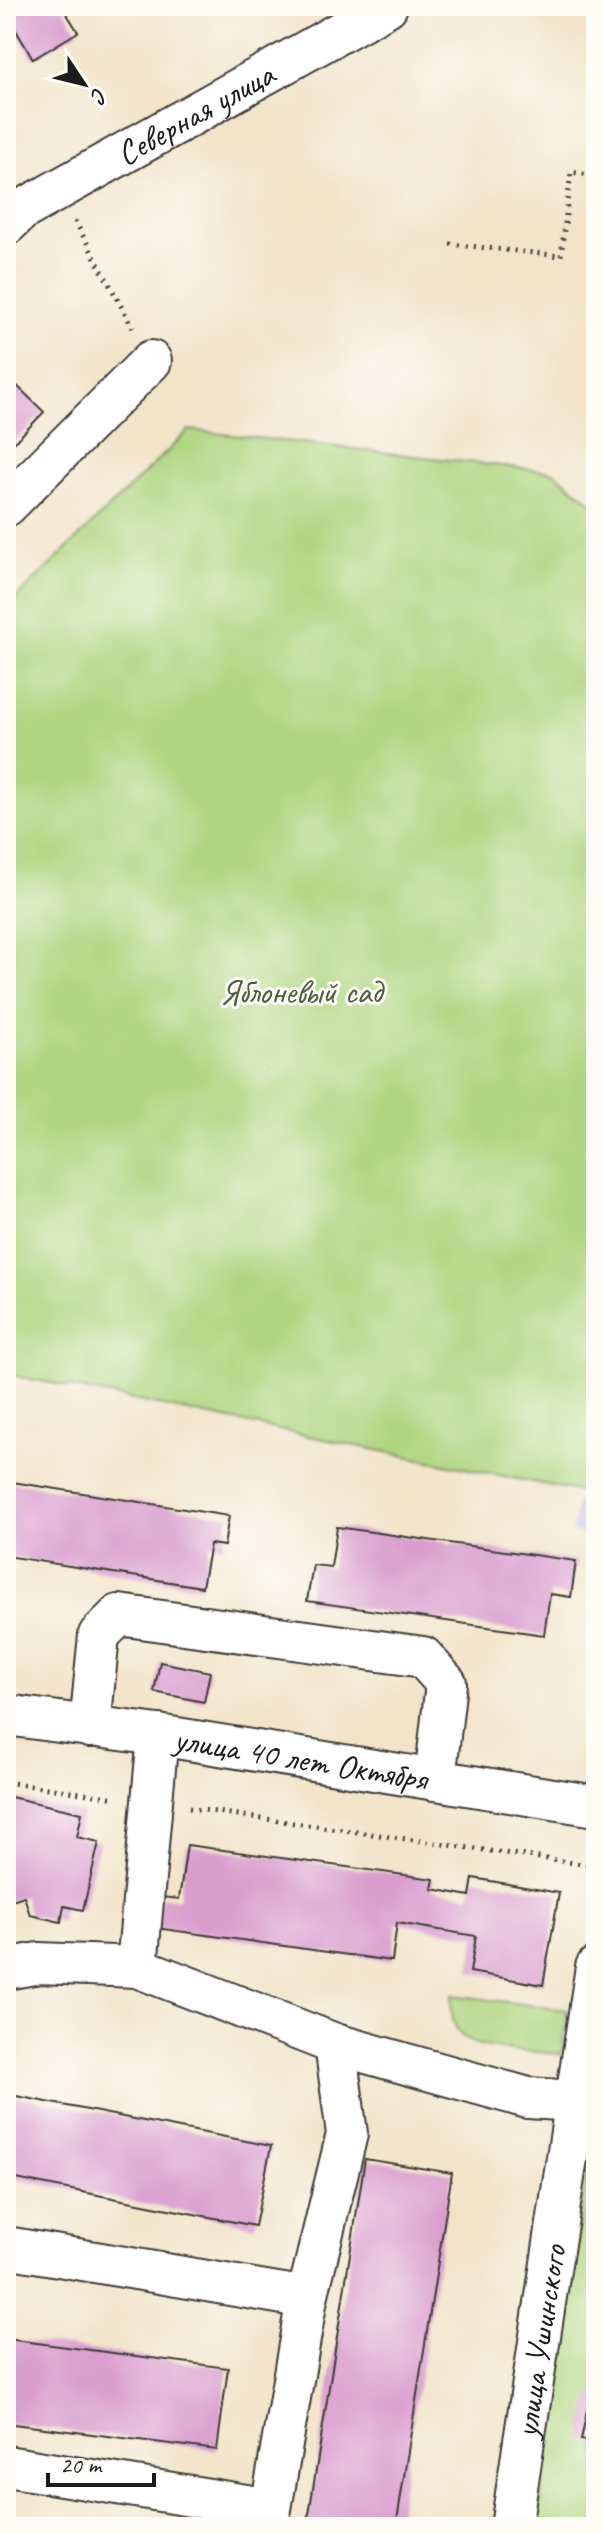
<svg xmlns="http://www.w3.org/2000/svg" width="602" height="2533" font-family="Caveat,sans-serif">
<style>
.industrial{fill:#c3c1db}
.green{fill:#aed57f;stroke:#65784e;stroke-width:2}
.building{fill:#d99dce}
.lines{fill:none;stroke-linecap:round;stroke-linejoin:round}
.minor-casing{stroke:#3c3a36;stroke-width:44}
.path{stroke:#3c3a36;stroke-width:5;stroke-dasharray:2 6;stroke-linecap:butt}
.minor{stroke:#fff;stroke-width:40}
.labels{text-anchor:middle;stroke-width:6;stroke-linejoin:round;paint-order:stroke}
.street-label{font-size:34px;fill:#1c1c1c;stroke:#fdfcf7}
.park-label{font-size:34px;fill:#4f5d3f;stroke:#fdfcf7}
</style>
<rect width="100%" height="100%" fill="#fdfcf7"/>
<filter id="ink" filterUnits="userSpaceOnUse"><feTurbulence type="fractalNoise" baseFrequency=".0125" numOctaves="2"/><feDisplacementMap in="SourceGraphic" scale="16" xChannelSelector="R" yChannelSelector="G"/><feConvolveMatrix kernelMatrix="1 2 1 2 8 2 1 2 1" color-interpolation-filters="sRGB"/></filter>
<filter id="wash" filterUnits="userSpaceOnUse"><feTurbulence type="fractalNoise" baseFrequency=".006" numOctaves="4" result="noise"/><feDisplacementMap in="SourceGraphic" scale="32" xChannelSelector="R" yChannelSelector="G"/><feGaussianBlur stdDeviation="1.8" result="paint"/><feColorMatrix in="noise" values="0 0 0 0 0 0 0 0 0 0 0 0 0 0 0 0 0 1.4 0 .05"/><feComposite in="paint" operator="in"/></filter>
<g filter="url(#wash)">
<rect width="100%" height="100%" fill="#f2e4c9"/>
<polygon class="industrial" points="577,1501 596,1504 596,1536 572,1532"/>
<g class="green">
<polygon points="189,430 554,472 596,506 596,1495 6,1374 6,608"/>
<path d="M452,1995L568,2010L561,2054C540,2052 482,2050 467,2040C451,2030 451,2011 452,1995Z"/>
<polygon points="596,2106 596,2527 537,2527"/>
</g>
<g id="blocks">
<g class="building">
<polygon points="23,6 62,6 78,32 33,59 7,15"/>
<polygon points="6,375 44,412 6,451"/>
<polygon points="6,1481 229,1516 224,1546 210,1544 202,1587 6,1556"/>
<polygon points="337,1527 576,1561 571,1597 550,1594 544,1635 307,1601 313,1565 331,1567"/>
<polygon points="160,1662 210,1672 204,1702 154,1692"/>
<polygon points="6,1796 82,1813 77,1837 99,1842 83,1910 64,1906 61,1922 30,1915 24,1896 6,1902"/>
<polygon points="187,1845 434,1879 432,1889 470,1896 473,1878 559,1893 543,1985 470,1972 476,1936 427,1928 397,1923 392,1961 156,1928 161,1897 179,1899"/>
<polygon points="6,2094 271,2146 255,2226 6,2177"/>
<polygon points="365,2159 452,2173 396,2527 307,2527"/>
<polygon points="6,2339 228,2368 217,2450 6,2423"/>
<polygon points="590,2395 596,2396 596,2443 581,2440"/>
</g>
</g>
</g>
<g filter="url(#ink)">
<use href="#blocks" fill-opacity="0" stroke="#3c3a36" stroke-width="2"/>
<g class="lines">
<defs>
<g id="minor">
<path id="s1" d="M6,225L22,210L387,6"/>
<polyline points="6,506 151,361"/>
<path id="s2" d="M6,1715L158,1735L596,1806"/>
<polyline points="90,1727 99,1635 119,1615 423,1657 446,1683 435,1780"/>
<polyline points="6,1969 39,1963 137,1967"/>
<polyline points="335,2044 528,2098 576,2101"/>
<polyline points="6,2247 307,2298 347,2134 335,2044 137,1967 158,1735"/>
<polyline points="6,2466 271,2509 307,2298"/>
<path id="s3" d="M511,2527L596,1967"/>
</g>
</defs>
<use href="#minor" class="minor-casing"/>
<g class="path">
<polyline points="75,221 133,328"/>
<polyline points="450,244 561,256 571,172 596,176"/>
<polyline points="596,439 596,450"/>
<polyline points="6,1782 116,1798"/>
<polyline points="189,1808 596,1866"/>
</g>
<use href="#minor" class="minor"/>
</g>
</g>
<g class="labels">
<g class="street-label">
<text dy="12" stroke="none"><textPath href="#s1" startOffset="220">Северная улица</textPath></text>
<text dy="12" stroke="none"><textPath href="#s2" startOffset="298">улица 40 лет Октября</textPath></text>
<text dy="12" stroke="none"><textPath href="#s3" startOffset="188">улица Ушинского</textPath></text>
</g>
<g class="park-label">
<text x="301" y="1003">Яблоневый сад</text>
</g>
</g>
<rect width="602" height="2533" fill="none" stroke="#fdfcf7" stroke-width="32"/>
<g transform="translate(84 84) rotate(125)" stroke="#fdfcf7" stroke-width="6" paint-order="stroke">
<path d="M0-6L14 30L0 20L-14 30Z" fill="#1c1c1c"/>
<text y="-12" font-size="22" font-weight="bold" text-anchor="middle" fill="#1c1c1c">С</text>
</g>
<path d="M48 2473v12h106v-12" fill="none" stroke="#1c1c1c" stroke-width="4"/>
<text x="60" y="2473" font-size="24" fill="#1c1c1c" stroke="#fdfcf7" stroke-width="6" paint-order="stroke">20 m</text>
</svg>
